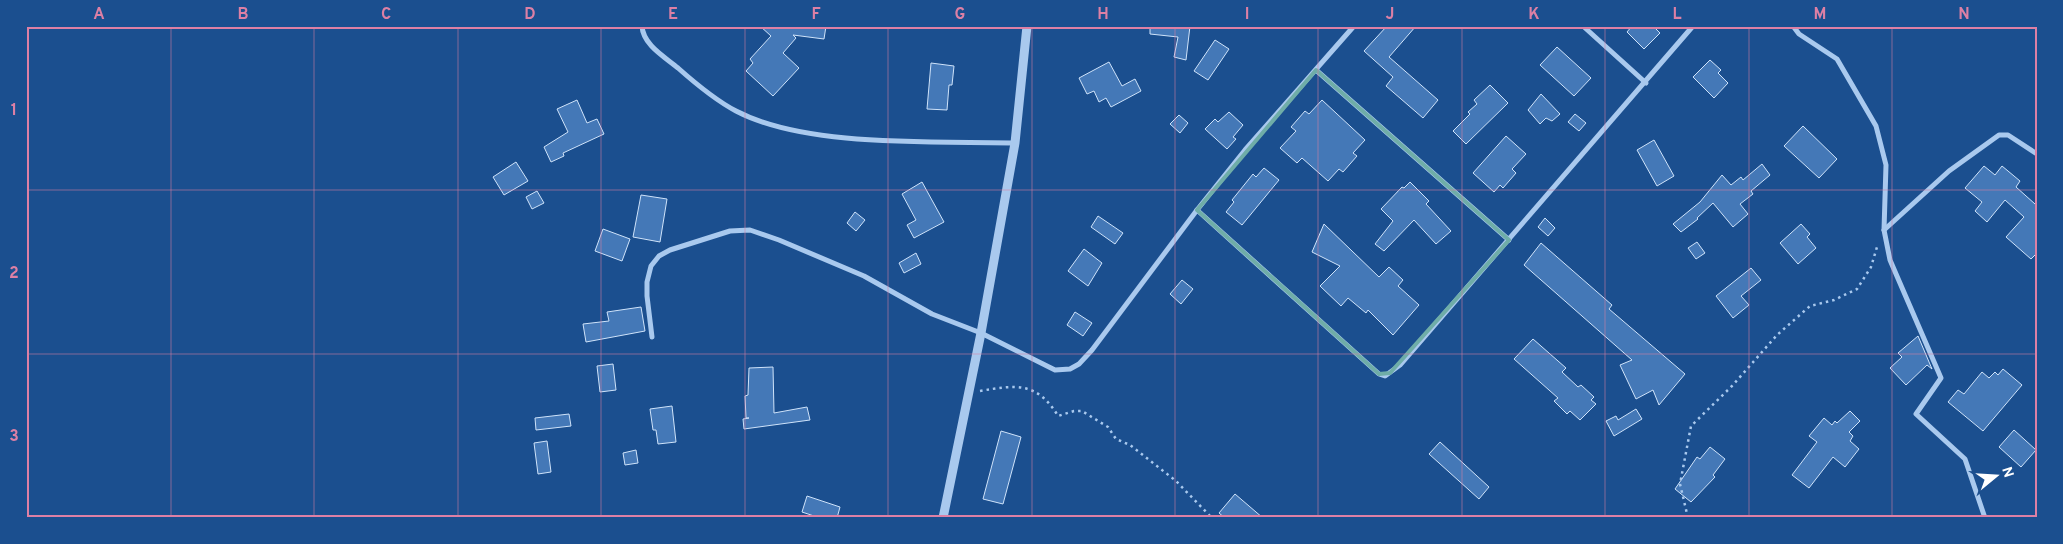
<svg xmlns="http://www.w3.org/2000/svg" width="2063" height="544" font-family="Overpass,sans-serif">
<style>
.building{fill:#4478b7;stroke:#cfe3fa}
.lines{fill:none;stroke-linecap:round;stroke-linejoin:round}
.path{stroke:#a9c9ee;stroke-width:2.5;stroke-dasharray:2.5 4;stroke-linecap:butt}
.minor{stroke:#a9c9ee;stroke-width:5}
.tertiary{stroke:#a9c9ee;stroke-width:9}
.marked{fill:none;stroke:#6fada8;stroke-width:4;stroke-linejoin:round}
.grid{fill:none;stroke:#dd80a5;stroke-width:1;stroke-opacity:0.55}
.neatline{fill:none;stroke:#dd80a5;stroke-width:2}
.grid-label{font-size:16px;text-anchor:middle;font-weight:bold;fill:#dd80a5}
</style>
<rect width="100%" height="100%" fill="#1b4f8f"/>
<g class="building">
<polygon points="760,26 783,26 785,28 785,26 826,26 824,39 793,35 796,38 783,53 799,68 773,96 746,71 753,63 750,59 771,36"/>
<polygon points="1150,26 1190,26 1186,60 1174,57 1178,37 1150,34"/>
<polygon points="1387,26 1416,26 1389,57 1438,100 1423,118 1386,86 1393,77 1364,51"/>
<polygon points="1632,26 1653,26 1660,33 1644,49 1627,32"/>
<polygon points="1215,40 1229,49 1208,80 1194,71"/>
<polygon points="1557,47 1591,78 1574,96 1540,65"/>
<polygon points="1710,60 1721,70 1718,73 1728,83 1714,98 1693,77"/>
<polygon points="1109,62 1122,86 1135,79 1141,91 1111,107 1106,98 1099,102 1094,91 1087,94 1079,78"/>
<polygon points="931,63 954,66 952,85 949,85 947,110 927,109"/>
<polygon points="1490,85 1508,103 1466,144 1453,131 1470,114 1468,112 1477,104 1474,100"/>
<polygon points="1541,94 1560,114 1552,121 1546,118 1540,124 1528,110"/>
<polygon points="577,100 587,123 597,119 604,134 563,153 564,156 551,162 544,147 568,132 557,109"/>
<polygon points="1322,100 1365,140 1353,153 1357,156 1343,172 1339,169 1328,181 1302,158 1297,163 1280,148 1296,131 1291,127 1305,111 1309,114"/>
<polygon points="1229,112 1243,125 1233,137 1236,139 1227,149 1205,129 1215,119 1218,122"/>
<polygon points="1575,114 1586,123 1579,131 1568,122"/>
<polygon points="1179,115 1188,123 1180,133 1170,124"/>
<polygon points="1803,126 1837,159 1819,178 1784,146"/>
<polygon points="1506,136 1526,154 1512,169 1516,173 1503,188 1500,185 1494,192 1473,173"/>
<polygon points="1654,140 1674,176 1657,186 1637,150"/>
<polygon points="516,162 528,181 504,195 493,177"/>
<polygon points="1762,164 1770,175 1751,191 1753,194 1740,204 1748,214 1733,227 1713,203 1697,218 1698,219 1681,232 1673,224 1700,202 1722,175 1731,185 1741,177 1743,180"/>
<polygon points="1984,166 1995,175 2002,166 2020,181 2016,187 2035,204 2037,203 2037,253 2031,259 2006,237 2024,217 2005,200 1987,222 1975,211 1982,202 1965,188"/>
<polygon points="1264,168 1279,180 1242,225 1226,212 1234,202 1232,200 1253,174 1256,177"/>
<polygon points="922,182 944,222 914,238 907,225 916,220 902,194"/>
<polygon points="1410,182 1429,201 1426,204 1451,231 1436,244 1414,220 1384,251 1375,244 1393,221 1381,209 1402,187 1404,188"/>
<polygon points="537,191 544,203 532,209 526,197"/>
<polygon points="641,195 667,199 660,242 633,237"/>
<polygon points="855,212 865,220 856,231 847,223"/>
<polygon points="1098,216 1123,233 1115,244 1091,227"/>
<polygon points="1545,218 1555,228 1548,236 1538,227"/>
<polygon points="1324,224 1379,277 1389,267 1403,280 1398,286 1419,305 1393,335 1368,310 1366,313 1348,298 1341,306 1320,286 1340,266 1312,252"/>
<polygon points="1801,224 1810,234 1807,237 1816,248 1798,264 1780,243"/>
<polygon points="603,229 630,239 622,261 595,251"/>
<polygon points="1697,242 1705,253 1696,259 1688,248"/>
<polygon points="1541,243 1612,305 1609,309 1685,374 1659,405 1653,390 1636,399 1620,365 1632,360 1524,265"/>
<polygon points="1084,249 1102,263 1088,286 1068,271"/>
<polygon points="916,253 921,264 904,273 899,263"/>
<polygon points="1751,268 1761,280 1741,296 1749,305 1733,318 1716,296"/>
<polygon points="1182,280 1193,289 1181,304 1170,294"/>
<polygon points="641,307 645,331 586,342 583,324 609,321 607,312"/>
<polygon points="1075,312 1092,323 1083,336 1067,325"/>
<polygon points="1918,336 1932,369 1927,365 1906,385 1890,368 1902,357 1898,353"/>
<polygon points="1533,339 1566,368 1562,372 1578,387 1581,385 1594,397 1591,400 1596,404 1580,420 1570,411 1567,414 1554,401 1558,398 1514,359"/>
<polygon points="613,364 616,390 600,392 597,366"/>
<polygon points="773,367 774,413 807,407 810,420 744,429 743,419 749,418 746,418 745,396 748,395 749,368"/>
<polygon points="2003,369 2022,385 1983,431 1948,402 1958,390 1964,394 1982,372 1989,378 1995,372 1998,375"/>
<polygon points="672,406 676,442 658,444 656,430 653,430 650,409"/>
<polygon points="1636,409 1642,419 1614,436 1606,421 1616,416 1618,420"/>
<polygon points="1850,411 1860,421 1849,432 1853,436 1850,441 1859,449 1845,467 1833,457 1809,488 1792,475 1817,442 1809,436 1824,418 1832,425 1835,421 1837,423"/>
<polygon points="569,414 571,426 536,430 535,418"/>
<polygon points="2014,430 2036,450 2021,467 1999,447"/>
<polygon points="1001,431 1021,437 1003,504 983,499"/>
<polygon points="547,441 551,472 538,474 534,443"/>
<polygon points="1440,442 1489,487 1479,499 1429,454"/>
<polygon points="1710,447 1725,459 1713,475 1715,477 1691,502 1675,489 1697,457 1700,459"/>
<polygon points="636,450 638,463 625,465 623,453"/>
<polygon points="1235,494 1263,518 1225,518 1219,513"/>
<polygon points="807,496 840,507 837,518 820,518 802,512"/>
</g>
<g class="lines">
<g class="path">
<path d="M980,391C1015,385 1037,381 1058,416L1074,411H1082L1108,427L1116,439L1130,445L1176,481L1212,518"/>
<polyline points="1688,518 1680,484 1691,426 1732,386 1777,335 1810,306 1834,300 1857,289 1871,267 1877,247"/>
</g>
<g class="minor">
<path d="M642,26C643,45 665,57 678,68C696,84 715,100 736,111C807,148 935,141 1015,143"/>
<polyline points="1583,26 1646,83"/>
<polyline points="1793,26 1799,34 1837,59 1876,126 1886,165 1884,230 1890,260 1941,378 1916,414 1965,459 1985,518"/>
<polyline points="1316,70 1509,240"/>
<polyline points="1197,210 1379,374 1385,376 1400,365 1693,26"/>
<polyline points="1884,230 1949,171 1999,135 2008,135 2037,154"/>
<polyline points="652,337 647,296 647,282 651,266 659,256 670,250 730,231 750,230 779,240 864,276 932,314 981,333 1055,370 1070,369 1079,364 1092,350 1197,210 1245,150 1354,26"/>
</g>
<polyline class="tertiary" points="943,518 981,333 1015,143 1027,26"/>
</g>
<path class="marked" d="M1316,70L1509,240L1390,373L1379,374L1197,210Z"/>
<path class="grid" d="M171,26V518M314,26V518M458,26V518M601,26V518M745,26V518M888,26V518M1032,26V518M1175,26V518M1318,26V518M1462,26V518M1605,26V518M1749,26V518M1892,26V518M26,190H2037M26,354H2037"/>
<rect width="2063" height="544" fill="none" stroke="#1b4f8f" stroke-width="55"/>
<g transform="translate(1996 476) rotate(72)" stroke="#1b4f8f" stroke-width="4" paint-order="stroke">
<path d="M0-4L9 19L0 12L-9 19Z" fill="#ffffff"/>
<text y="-8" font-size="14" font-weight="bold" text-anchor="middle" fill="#ffffff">N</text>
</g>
<rect x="28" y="28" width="2008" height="488" class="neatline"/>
<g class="grid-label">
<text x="99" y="19">A</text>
<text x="243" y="19">B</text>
<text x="386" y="19">C</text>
<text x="530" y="19">D</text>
<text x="673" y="19">E</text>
<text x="816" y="19">F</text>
<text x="960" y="19">G</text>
<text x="1103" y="19">H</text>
<text x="1247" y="19">I</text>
<text x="1390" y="19">J</text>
<text x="1534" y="19">K</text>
<text x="1677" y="19">L</text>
<text x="1820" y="19">M</text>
<text x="1964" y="19">N</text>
<text x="14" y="115">1</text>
<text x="14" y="278">2</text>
<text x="14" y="441">3</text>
</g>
</svg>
